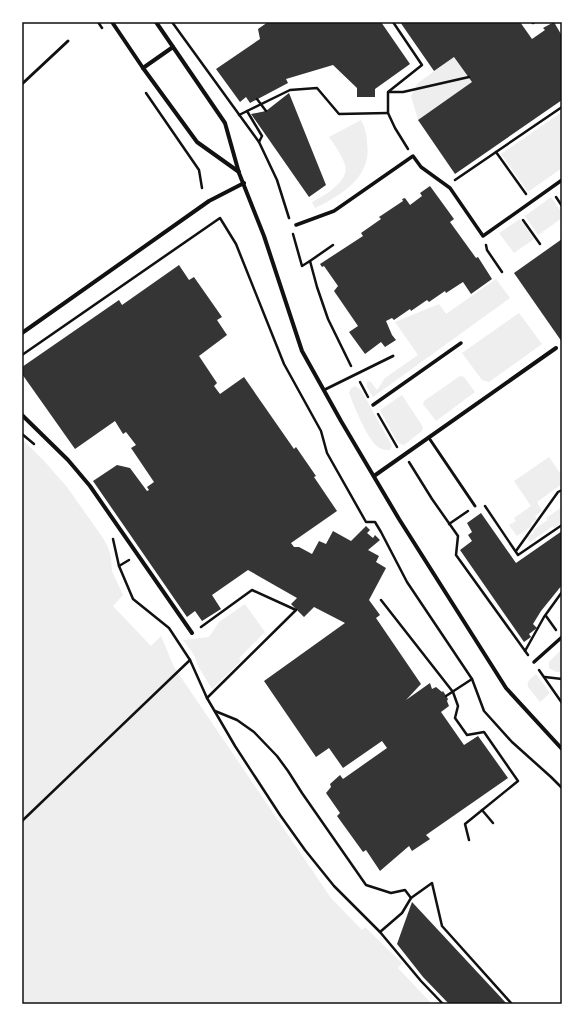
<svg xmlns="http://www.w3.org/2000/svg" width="584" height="1026" font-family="'Asap Condensed',sans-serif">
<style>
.green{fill:#eee}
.building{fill:#353535}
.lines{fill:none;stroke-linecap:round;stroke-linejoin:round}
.path{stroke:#111;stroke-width:2.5}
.service{stroke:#111;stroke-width:3}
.pedestrian{stroke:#111;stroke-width:3.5}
.minor{stroke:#111;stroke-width:4}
.neatline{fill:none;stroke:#111;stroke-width:1.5}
</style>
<rect width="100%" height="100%" fill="#fff"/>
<g class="green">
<polygon points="454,57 472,82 418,120 411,96 418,83"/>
<polygon points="562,112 562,168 528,192 501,154"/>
<path d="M361,120C365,127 367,135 367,143C368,150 368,158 365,165C358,185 334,199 315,208L312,202C324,196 350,181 345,165C343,157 334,144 329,137Z"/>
<polygon points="551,197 562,213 562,218 538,235 525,216"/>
<polygon points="520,219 534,239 514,253 499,233"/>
<polygon points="496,279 510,298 373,397 367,387 367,381 371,382 377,390 385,378 418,355 395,322 439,304 446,314"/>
<polygon points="519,313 542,344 489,382 482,380 462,353"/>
<polygon points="460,376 464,377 475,392 436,421 423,404 424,401"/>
<path d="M355,386L361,390L392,446L390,450C386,450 382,450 378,447C368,441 353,404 349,393L351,388Z"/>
<polygon points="402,395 423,427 422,431 404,445 398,443 380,410"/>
<polygon points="22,439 45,462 67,487 103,538 108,547 111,557 112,571 123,595 113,606 151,646 161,636 174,667 331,898 362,930 365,927 402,963 398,968 432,1004 22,1004"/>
<polygon points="549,457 562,476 562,484 537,502 542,511 535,516 537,519 531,524 532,526 517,536 509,525 516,521 514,518 531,506 514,481"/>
<polygon points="562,507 562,520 560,521 561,523 554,528 553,526 530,542 527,537 534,532 533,530 548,520 546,518"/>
<polygon points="245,604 265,632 239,658 241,661 212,689 198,666 195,657 192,652 183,640 209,637 219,622"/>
<polygon points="562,649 562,672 556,672 549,668 549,662"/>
<path d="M536,674L550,693L540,702L528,687C526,681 532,678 536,674Z"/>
</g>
<g class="building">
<polygon points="268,22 381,22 410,64 375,89 375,97 357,97 357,88 333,65 286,79 288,83 250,103 246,97 240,102 216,69 260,39 258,29"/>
<polygon points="400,22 520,22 532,39 545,30 543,28 554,22 562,36 562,100 455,174 418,120 472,82 454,57 434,71"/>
<polygon points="289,93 326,185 309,197 251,114 266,111"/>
<polygon points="430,186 454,219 450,222 476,258 478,257 492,279 471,294 463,282 446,293 445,291 429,302 427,300 411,311 410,309 394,320 392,318 386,321 392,335 396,340 385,347 381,342 365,354 349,332 358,326 334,291 338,286 324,266 322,267 320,264 363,236 361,233 381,219 379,217 403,201 402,199 405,198 410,205 422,196 420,193"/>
<polygon points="562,239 562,342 514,273"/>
<polygon points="179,265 189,280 194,277 222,317 217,320 227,335 199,356 217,383 214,386 220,394 244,377 294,449 296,447 316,476 314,477 337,511 291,543 294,547 299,547 312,554 319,541 326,544 333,531 351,541 366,526 370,530 367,533 373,538 375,535 380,540 368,550 379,556 376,562 386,568 369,600 380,615 376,618 421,684 406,700 430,683 432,689 436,687 442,692 443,691 448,699 447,701 449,706 441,712 464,745 478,736 508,778 426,835 430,839 412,851 409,846 380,871 366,850 363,852 337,816 340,813 326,793 331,787 330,784 340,775 343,779 387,748 382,741 343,768 329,748 316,757 264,681 345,623 314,607 304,617 291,604 297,598 248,570 212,595 221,609 202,621 195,611 187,617 93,481 117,465 130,468 147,491 149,490 147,487 154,482 131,448 136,445 126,432 123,434 115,421 75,449 22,374 22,367 119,300 122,305"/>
<polygon points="481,513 516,563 562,531 562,585 541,611 533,624 537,628 529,634 531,637 524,642 460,550 472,541 468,535 472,532 467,523"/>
<polygon points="412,902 507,1004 449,1004 423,977 397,944"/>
</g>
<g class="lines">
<g class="path">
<polyline points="98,22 102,28"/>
<polyline points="172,22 259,142 277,180 289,218"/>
<polyline points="393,22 422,65 388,92 388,113 395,128 408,149"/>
<polyline points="532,22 533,23 534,22"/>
<polyline points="389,92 403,92 469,77"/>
<polyline points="146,93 199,170 202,188"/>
<polyline points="257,99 266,111"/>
<polyline points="247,111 262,136 259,142"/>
<polyline points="239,115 290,90 317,88 339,114 388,113"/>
<polyline points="496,152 526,194"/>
<polyline points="455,180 562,107"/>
<polyline points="556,197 562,206"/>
<polyline points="523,220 540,244"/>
<polyline points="293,234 302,266 310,261 317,287 328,319 351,366"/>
<polyline points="486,245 487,250 502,272"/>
<polyline points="310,261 333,245"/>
<polyline points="22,355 220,218 236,244 284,364 321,431 327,453 366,522 375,522 381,532 407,582 472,679 484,711 512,742 551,777 562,788"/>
<polyline points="360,382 368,397"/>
<polyline points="378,414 397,447"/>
<polyline points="22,434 34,444"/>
<polyline points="409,462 432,499 458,536 456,555 528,655"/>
<polyline points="485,506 518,555 562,525"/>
<polyline points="449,524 468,511"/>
<polyline points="113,539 119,566 133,599 169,628 190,660 207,698 235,746 280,815 305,850 334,886 380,932 421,981 443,1004"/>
<polyline points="516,551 558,492 562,490"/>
<polyline points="119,566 129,560"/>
<polyline points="381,600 453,692 458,706 455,718 467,735 484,732 518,781 465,824 469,840"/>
<polyline points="546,616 556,630"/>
<polyline points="201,627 252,590 296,610 207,698"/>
<polyline points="525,651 544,617 562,592"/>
<polyline points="539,670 562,703"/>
<polyline points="545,677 562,679"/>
<polyline points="446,696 472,679"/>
<polyline points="215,711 237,720 254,732 277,756 288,771 302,793 366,885 391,893 405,890 411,898"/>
<polyline points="482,810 493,823"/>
<polyline points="22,821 190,660"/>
<polyline points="380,932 402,913 411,898 432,883 442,926 512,1004"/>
</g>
<g class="service">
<polyline points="22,84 68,41"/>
<polyline points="324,390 393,356"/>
<polyline points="429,438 475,506"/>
</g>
<g class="pedestrian">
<polyline points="296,225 334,211 413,156 421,167 450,188 483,236 562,180"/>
<polyline points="373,405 461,343"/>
<polyline points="534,662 562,637"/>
</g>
<g class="minor">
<polyline points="112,22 143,68 197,142 239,172"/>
<polyline points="156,22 225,123 239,173 264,236 302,351 341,421 399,519 506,688 562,749"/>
<polyline points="143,68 173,47"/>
<polyline points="22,333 209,201 244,183"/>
<polyline points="22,415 68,460 90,486 192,633"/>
<polyline points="374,476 556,348"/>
</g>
</g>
<rect width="584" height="1026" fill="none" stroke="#ffffff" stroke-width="46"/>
<rect x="23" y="23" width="538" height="980" class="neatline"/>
</svg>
